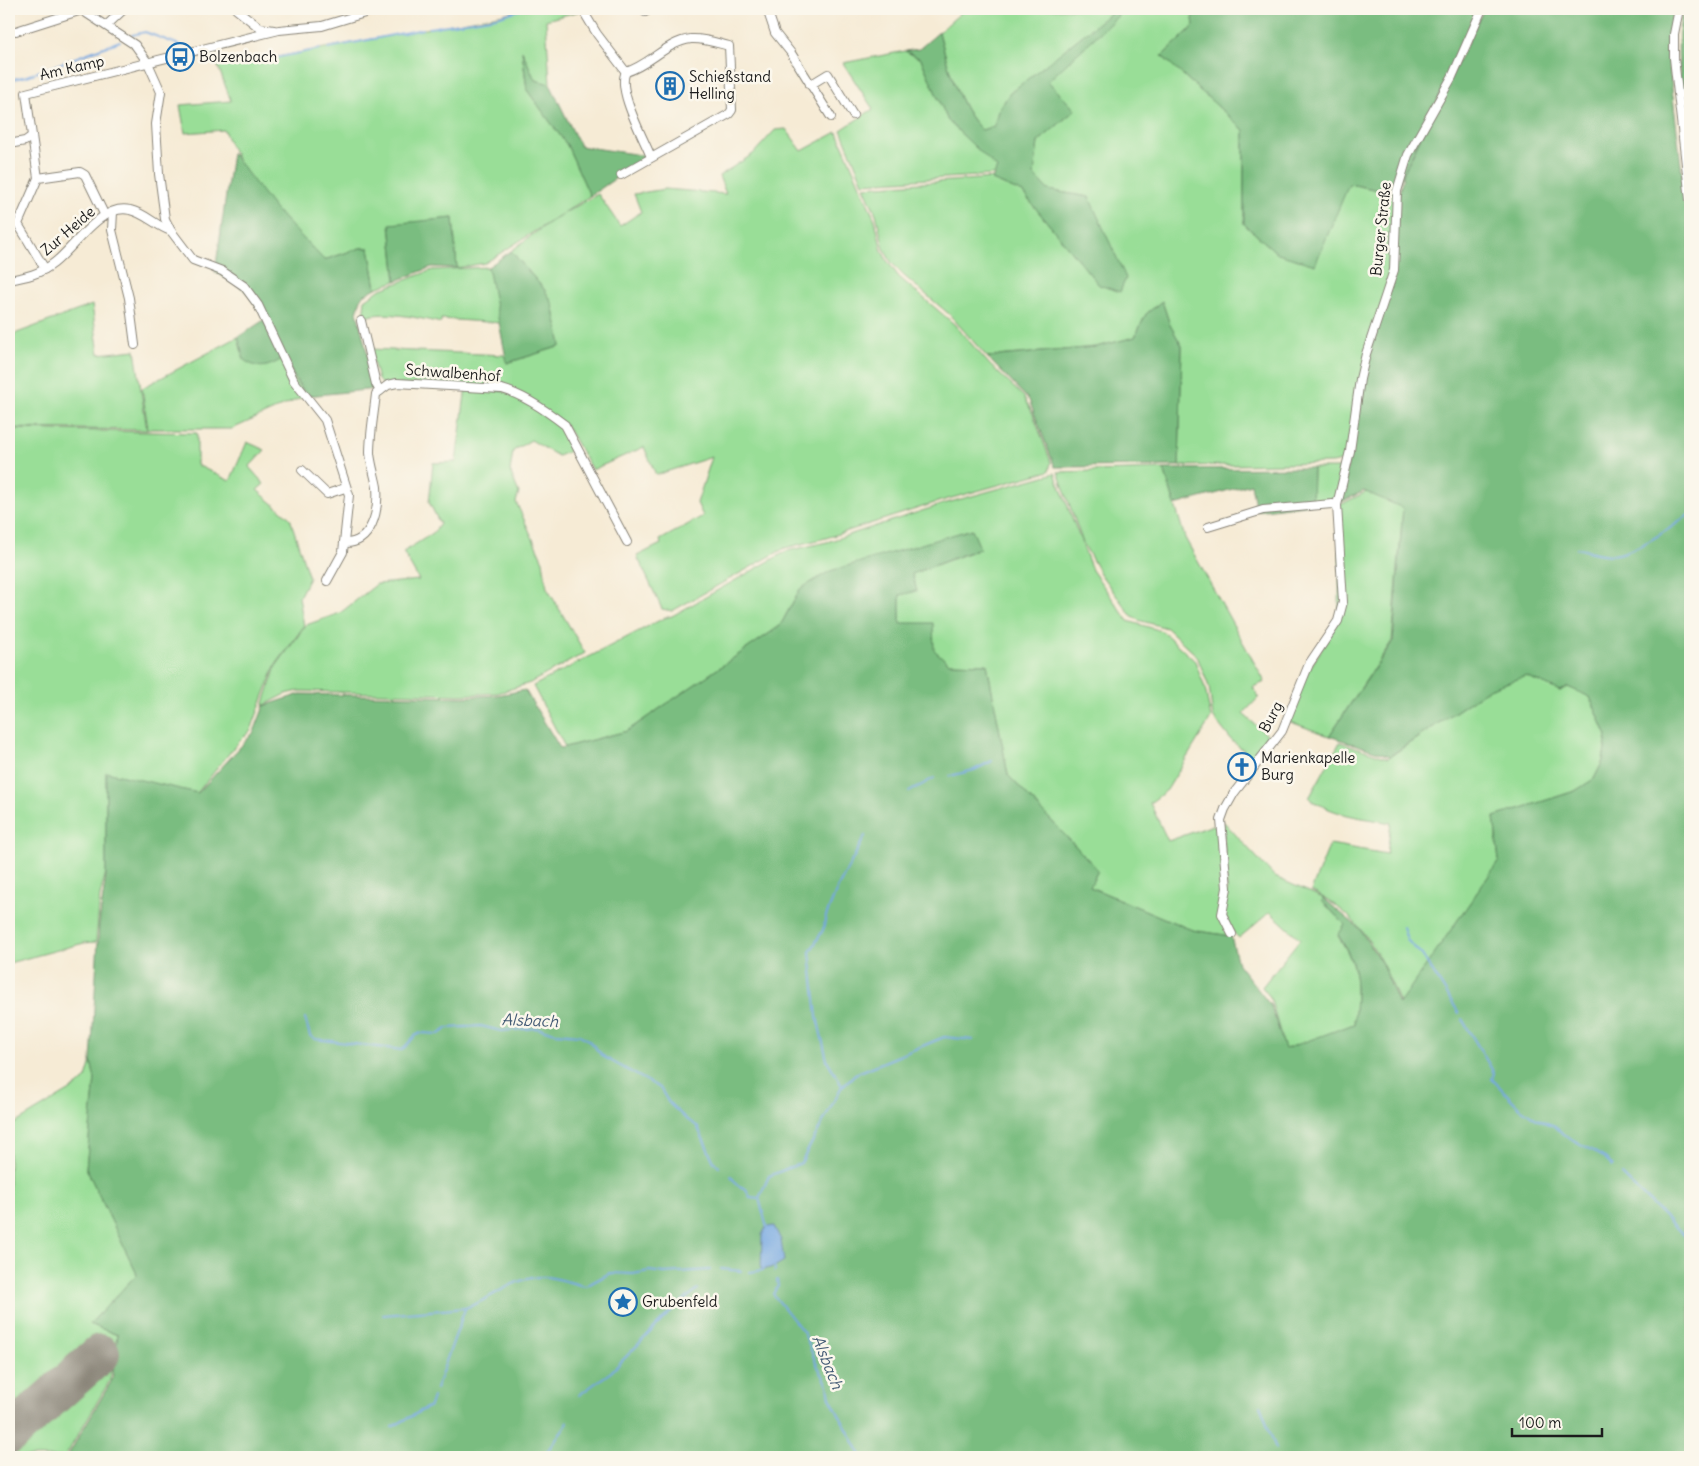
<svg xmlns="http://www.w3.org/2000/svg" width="1699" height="1466" font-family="Delius,sans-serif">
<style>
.green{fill:#99de97;stroke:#5a7d5a}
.forest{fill:#7abd80;stroke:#4b6c4e}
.water{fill:#75a7e1;stroke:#48627e}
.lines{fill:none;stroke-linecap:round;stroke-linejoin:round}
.stream{stroke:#75a7e1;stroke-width:2}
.runway{stroke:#898478;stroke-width:40}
.minor-casing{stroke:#898478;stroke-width:10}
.minor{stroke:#fff;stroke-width:8}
.labels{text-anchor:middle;stroke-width:5;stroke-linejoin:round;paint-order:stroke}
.poi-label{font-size:15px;fill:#1c1c1c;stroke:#fbf7ec;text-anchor:start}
.street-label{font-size:15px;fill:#1c1c1c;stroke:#fbf7ec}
.water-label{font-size:16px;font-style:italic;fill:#445b75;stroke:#fbf7ec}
</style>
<rect width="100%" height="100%" fill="#fbf7ec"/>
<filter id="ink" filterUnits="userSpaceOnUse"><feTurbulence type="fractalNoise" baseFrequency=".02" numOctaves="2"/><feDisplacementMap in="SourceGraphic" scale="10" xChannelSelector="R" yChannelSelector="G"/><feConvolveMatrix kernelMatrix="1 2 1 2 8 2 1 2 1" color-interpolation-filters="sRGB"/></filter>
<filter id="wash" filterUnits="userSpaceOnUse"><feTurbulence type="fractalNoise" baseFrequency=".0096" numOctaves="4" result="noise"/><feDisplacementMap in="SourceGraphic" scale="20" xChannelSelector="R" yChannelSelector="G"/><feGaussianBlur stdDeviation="1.12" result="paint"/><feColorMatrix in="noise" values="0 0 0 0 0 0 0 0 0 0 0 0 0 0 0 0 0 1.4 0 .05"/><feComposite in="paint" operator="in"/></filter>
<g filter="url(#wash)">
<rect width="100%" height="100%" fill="#f6ebd5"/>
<g class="green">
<path d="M521,9H579L580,11L546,20L550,84L535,80L522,52L527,90L567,145L590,196L485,263L457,268L453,218L390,225L396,281L376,288L369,248H360L324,260C287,222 242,181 224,130L185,133L180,105L231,101L216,61L206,52L240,64L499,15Z"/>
<path d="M965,9H1122L1113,12L1010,93L998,111L994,126L982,130C957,107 948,64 939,32Z"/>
<polygon points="1126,9 1192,9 1194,26 1162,56 1244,130 1244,224 1278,254 1349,184 1394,193 1392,269 1347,455 1341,461 1333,463 1179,466 1182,346 1170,325 1162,301 1146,314 1135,337 1096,347 987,357 949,314 903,275 891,262 884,249 876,214 864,187 993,178 992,180 1023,193 1099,285 1089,197 1048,190 1034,176 1038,142 1075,110 1047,81 1118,15 1117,14"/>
<polygon points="905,51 921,59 948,121 998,168 994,175 863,183 841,130 873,109 843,63"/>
<polygon points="786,129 802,151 837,132 875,220 882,251 888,262 899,277 954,324 990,365 1024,397 1033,414 1051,462 1049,471 941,501 826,538 785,548 672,611 662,609 637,556 661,544 660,540 703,516 697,503 712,457 656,475 644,447 592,470 566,425 513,391 382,384 378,380 370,349 504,355 507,363 561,346 553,304 544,289 511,251 552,220 598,194 620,226 641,212 634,194 665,189 726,194 719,176 753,154 775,130"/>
<path d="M488,267L501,323L441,319V323C424,319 377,308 363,319L365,300L379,290L432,270Z"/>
<polygon points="92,305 99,354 135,350 147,430 9,428 9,336"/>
<polygon points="238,337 244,360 282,359 305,396 232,429 148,429 142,388"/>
<polygon points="466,387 512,393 564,426 572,443 570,451 558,456 531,440 513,451 510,471 519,493 516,502 543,561 547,588 585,653 530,683 498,693 462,695 299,691 286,694 263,706 276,666 306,625 340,613 377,584 419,580 403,552 433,533 440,524 429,502 433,463 456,462"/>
<polygon points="9,429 197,433 197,465 230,481 247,442 265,450 249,467 264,484 257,490 290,518 309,578 299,597 304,626 275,666 251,730 236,745 197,793 106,773 106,872 100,896 96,942 84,943 9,963"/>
<polygon points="1313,468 1339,468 1342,470 1336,500 1330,503 1312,504"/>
<polygon points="1164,469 1185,538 1265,682 1253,687 1259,697 1243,714 1271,738 1257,756 1250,755 1232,741 1213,717 1209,687 1197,656 1167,628 1138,620 1130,614 1101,575 1083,543 1058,472"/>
<polygon points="1055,473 1092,570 1128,621 1162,631 1195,661 1205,688 1211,718 1167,790 1150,803 1168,841 1213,825 1219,827 1225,874 1221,914 1231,936 1192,930 1090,887 1098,870 1008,775 987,664 949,663 900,623 900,595 912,574 979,549 972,529 800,589 780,626 627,731 565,747 533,686 664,618 672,616 787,551 827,542 943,504"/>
<polygon points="1366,492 1403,507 1392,641 1329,736 1288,721 1305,676 1339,621 1340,505"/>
<path d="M1526,676L1560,691L1568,687L1590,697L1607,736L1603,761L1594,779L1575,791L1494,817L1499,861L1400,1003C1379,954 1362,915 1311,891L1330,844L1387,854L1391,823C1360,817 1334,816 1309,798L1340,742L1388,758L1489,689Z"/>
<path d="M1223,821L1275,877L1323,898L1322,901L1345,925L1338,936C1360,969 1357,987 1354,1024L1285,1050L1270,997L1262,987L1300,939L1270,912L1239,938L1233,932L1223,914L1227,888Z"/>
<polygon points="91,1061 95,1079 86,1168 137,1274 90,1324 117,1335 110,1380 65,1457 9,1457 9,1127 77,1086 86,1078"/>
</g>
<g class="forest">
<polygon points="1192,9 1480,9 1394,193 1349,184 1315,265 1278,254 1244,224 1244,130 1162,56 1194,26"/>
<path d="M1484,9H1674L1668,44L1669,63L1690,241V1457H67L112,1380L118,1335L90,1324L137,1274L86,1168L95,1079L91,1061L99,923L106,876V772L198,793L254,732L264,706L300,694L463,697L498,695L525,690L560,748L565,747L627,731L780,626L800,589L830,571L972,529L980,548L912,574L917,591L900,595V623H933L934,650L949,663L987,664L1008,775L1098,870L1090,887L1192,930L1231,936L1238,964L1271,1006L1285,1049L1354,1024C1357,986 1360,968 1338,935L1345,925L1322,901L1323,898L1359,928L1382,964L1399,1004L1499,861L1494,817L1575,791L1594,779L1603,761L1607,736L1590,697L1568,687L1560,691L1526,676L1489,689L1390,756L1329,736L1393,641L1403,508L1364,491L1341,502L1365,368L1389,292L1399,194L1404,172Z"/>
<path d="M1683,9H1690V155C1685,108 1671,56 1683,9Z"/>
<path d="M1113,11L1119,15L1048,81L1075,110L1038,142L1034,175L1048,190L1089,197L1126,278L1120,292L1099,285L1023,193L992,180L997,168L948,121L921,59L905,51L919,49L939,32C947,62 958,109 982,130L994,126L998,111L1010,93Z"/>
<polygon points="522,50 535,80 550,84 580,146 648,156 590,196 567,145 527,90"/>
<path d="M232,153L275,209L324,260L360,248H369L376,288L362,296L357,312L376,389L307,396C283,364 271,324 247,293C240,284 224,278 215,272Z"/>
<polygon points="453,218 457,268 432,267 396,281 390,224"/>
<polygon points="511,251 544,289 553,304 561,346 507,363 488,267"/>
<polygon points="1162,301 1170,325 1182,346 1179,466 1055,467 1029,400 987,357 1096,347 1135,337 1146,314"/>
<path d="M264,320L282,359C267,368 258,370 244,360L238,337Z"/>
<polygon points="1313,468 1312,504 1256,511 1251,484 1175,505 1164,469"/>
</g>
<polygon class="water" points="774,1226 781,1240 784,1261 774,1267 761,1270 762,1235 766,1227"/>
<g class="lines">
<g class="stream">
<polyline points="429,28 497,17 522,9"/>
<polyline points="132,35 145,32 190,49"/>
<polyline points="328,48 423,29"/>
<polyline points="204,54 239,65 320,49"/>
<polyline points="9,80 27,76 120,41"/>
<path d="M1577,548C1590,551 1606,557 1619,554C1642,548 1671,528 1690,514"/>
<polyline points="950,776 974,770 992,761"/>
<polyline points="909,792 934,778"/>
<polyline points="1403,927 1407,940 1422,955 1459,1013"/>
<polyline points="305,1018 310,1036 315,1039 402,1050 415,1036 421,1033 439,1034 448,1028 481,1026 501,1031 537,1028 556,1033 580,1035 588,1040 604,1057 660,1088 669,1103 686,1119 697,1126 714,1162 719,1167"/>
<polyline points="1462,1019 1494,1073 1492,1079 1519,1107 1538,1120 1555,1126 1563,1134 1605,1158 1613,1166"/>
<polyline points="843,1086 855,1074 944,1037 973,1040"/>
<polyline points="1622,1175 1690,1241"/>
<polyline points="731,1176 737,1185 746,1189 750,1197 759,1198 767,1228"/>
<polyline points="759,1198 769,1176 801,1163 842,1086 827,1060 817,1017 810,952 823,930 826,916 838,887 865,836"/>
<polyline points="774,1265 775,1271"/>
<polyline points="721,1269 741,1271"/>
<polyline points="750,1272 763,1270"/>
<polyline points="777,1280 778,1286 773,1294 804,1333 816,1363 828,1385 830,1398 862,1457"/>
<path d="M383,1315L465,1308C492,1300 513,1276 544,1277C557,1277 573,1284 586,1286L610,1273L633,1274L649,1271L664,1273L710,1270"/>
<polyline points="436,1389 465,1309"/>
<polyline points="579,1395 611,1372 675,1307 698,1289"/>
<polyline points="1260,1405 1276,1449"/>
<polyline points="392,1427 430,1406 433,1397"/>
<polyline points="543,1457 568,1422"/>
</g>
<polyline class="runway" points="9,1435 100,1354"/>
</g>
</g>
<g filter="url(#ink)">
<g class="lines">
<defs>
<g id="minor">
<polyline points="80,9 135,45 148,63 161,92 156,124 159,174 165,219 171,231 193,260 222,271 244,286 258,305 294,381 325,420 349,495 343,552 327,581"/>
<polyline points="236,9 260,28 274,30"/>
<polyline points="582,9 597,34 626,72"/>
<polyline points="767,9 775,33 791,53 831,117"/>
<polyline points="1679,9 1674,34 1674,58 1690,200"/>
<polyline points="645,12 651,9"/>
<polyline points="107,25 124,9"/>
<polyline points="16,31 82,10"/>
<path d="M626,72C616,89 644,139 651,157"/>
<polyline points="810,85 828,74 853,115"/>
<polyline points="9,144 25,141 32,136"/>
<path d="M621,175L729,114L732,110L729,46C717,43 704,38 691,39C666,42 650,65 626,72"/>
<polyline points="38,178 26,93 279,30 322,26 378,9"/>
<polyline points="113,212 112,230 129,298 135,345"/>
<polyline points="45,269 18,224 38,178 80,172 85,175 105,216"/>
<path d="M9,280C26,277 40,274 54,263C75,247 101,203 130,210C145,213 156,226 171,231"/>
<polyline points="361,321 376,384 380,391"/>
<polyline points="302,470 327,494 345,488"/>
<polyline points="1208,527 1263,510 1332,504 1337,505"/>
<path d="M344,543C372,544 379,511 377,487C375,476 371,464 370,453C370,434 374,413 376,394L388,385L397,383L502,389C524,395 547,411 565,425L627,542"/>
<polyline points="1232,934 1222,914 1227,888 1221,820 1225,809 1234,793 1282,731 1309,664 1338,621 1343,602 1337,505 1350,451 1360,379 1366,354 1394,270 1397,191 1408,155 1452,77 1482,9"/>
</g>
</defs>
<use href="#minor" class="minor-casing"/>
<use href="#minor" class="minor"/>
</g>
</g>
<defs>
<symbol id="bus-ring" viewBox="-11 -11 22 22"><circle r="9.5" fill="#fbf7ec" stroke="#1f6fb2" stroke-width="1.5"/><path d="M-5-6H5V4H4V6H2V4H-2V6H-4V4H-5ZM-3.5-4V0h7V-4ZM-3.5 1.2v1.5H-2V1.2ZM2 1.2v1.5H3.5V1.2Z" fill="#1f6fb2"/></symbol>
<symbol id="building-ring" viewBox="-11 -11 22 22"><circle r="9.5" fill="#fbf7ec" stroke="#1f6fb2" stroke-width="1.5"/><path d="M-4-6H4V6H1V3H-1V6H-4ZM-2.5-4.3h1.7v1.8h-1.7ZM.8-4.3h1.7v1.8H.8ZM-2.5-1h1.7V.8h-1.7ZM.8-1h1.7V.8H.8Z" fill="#1f6fb2"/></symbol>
<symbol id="church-ring" viewBox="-11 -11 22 22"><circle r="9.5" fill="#fbf7ec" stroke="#1f6fb2" stroke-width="1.5"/><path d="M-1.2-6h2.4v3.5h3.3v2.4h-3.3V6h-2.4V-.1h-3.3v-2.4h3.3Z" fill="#1f6fb2"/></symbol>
<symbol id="sight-ring" viewBox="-11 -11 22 22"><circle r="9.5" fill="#fbf7ec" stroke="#1f6fb2" stroke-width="1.5"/><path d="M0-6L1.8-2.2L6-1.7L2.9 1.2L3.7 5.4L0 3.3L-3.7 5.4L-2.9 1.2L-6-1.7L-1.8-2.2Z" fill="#1f6fb2"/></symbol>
</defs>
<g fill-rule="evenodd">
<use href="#bus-ring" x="164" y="41" width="32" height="32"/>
<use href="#building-ring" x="654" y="70" width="32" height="32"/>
<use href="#church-ring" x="1226" y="751" width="32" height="32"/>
<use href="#sight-ring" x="607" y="1286" width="32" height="32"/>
</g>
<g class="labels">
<g class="poi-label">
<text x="199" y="62">Bolzenbach</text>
<text x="689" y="82">Schießstand<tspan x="689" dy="17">Helling</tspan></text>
<text x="1261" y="763">Marienkapelle<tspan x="1261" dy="17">Burg</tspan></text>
<text x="642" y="1307">Grubenfeld</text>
</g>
<g class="street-label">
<text transform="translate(72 68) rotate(-13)" y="5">Am Kamp</text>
<text transform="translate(1381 229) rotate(-84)" y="5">Burger Straße</text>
<text transform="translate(68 231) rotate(-41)" y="5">Zur Heide</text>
<text transform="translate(453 373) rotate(4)" y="5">Schwalbenhof</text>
<text transform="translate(1271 717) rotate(-62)" y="5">Burg</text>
</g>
<g class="water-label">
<text transform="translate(530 1020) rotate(2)" y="6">Alsbach</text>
<text transform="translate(828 1362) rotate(68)" y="6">Alsbach</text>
</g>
</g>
<rect width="1699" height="1466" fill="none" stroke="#fbf7ec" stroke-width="30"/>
<path d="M1512 1428v8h90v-8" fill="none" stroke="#1c1c1c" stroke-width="2.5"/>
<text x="1519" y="1428" font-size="15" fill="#1c1c1c" stroke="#fbf7ec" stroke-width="4" paint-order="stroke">100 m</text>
</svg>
